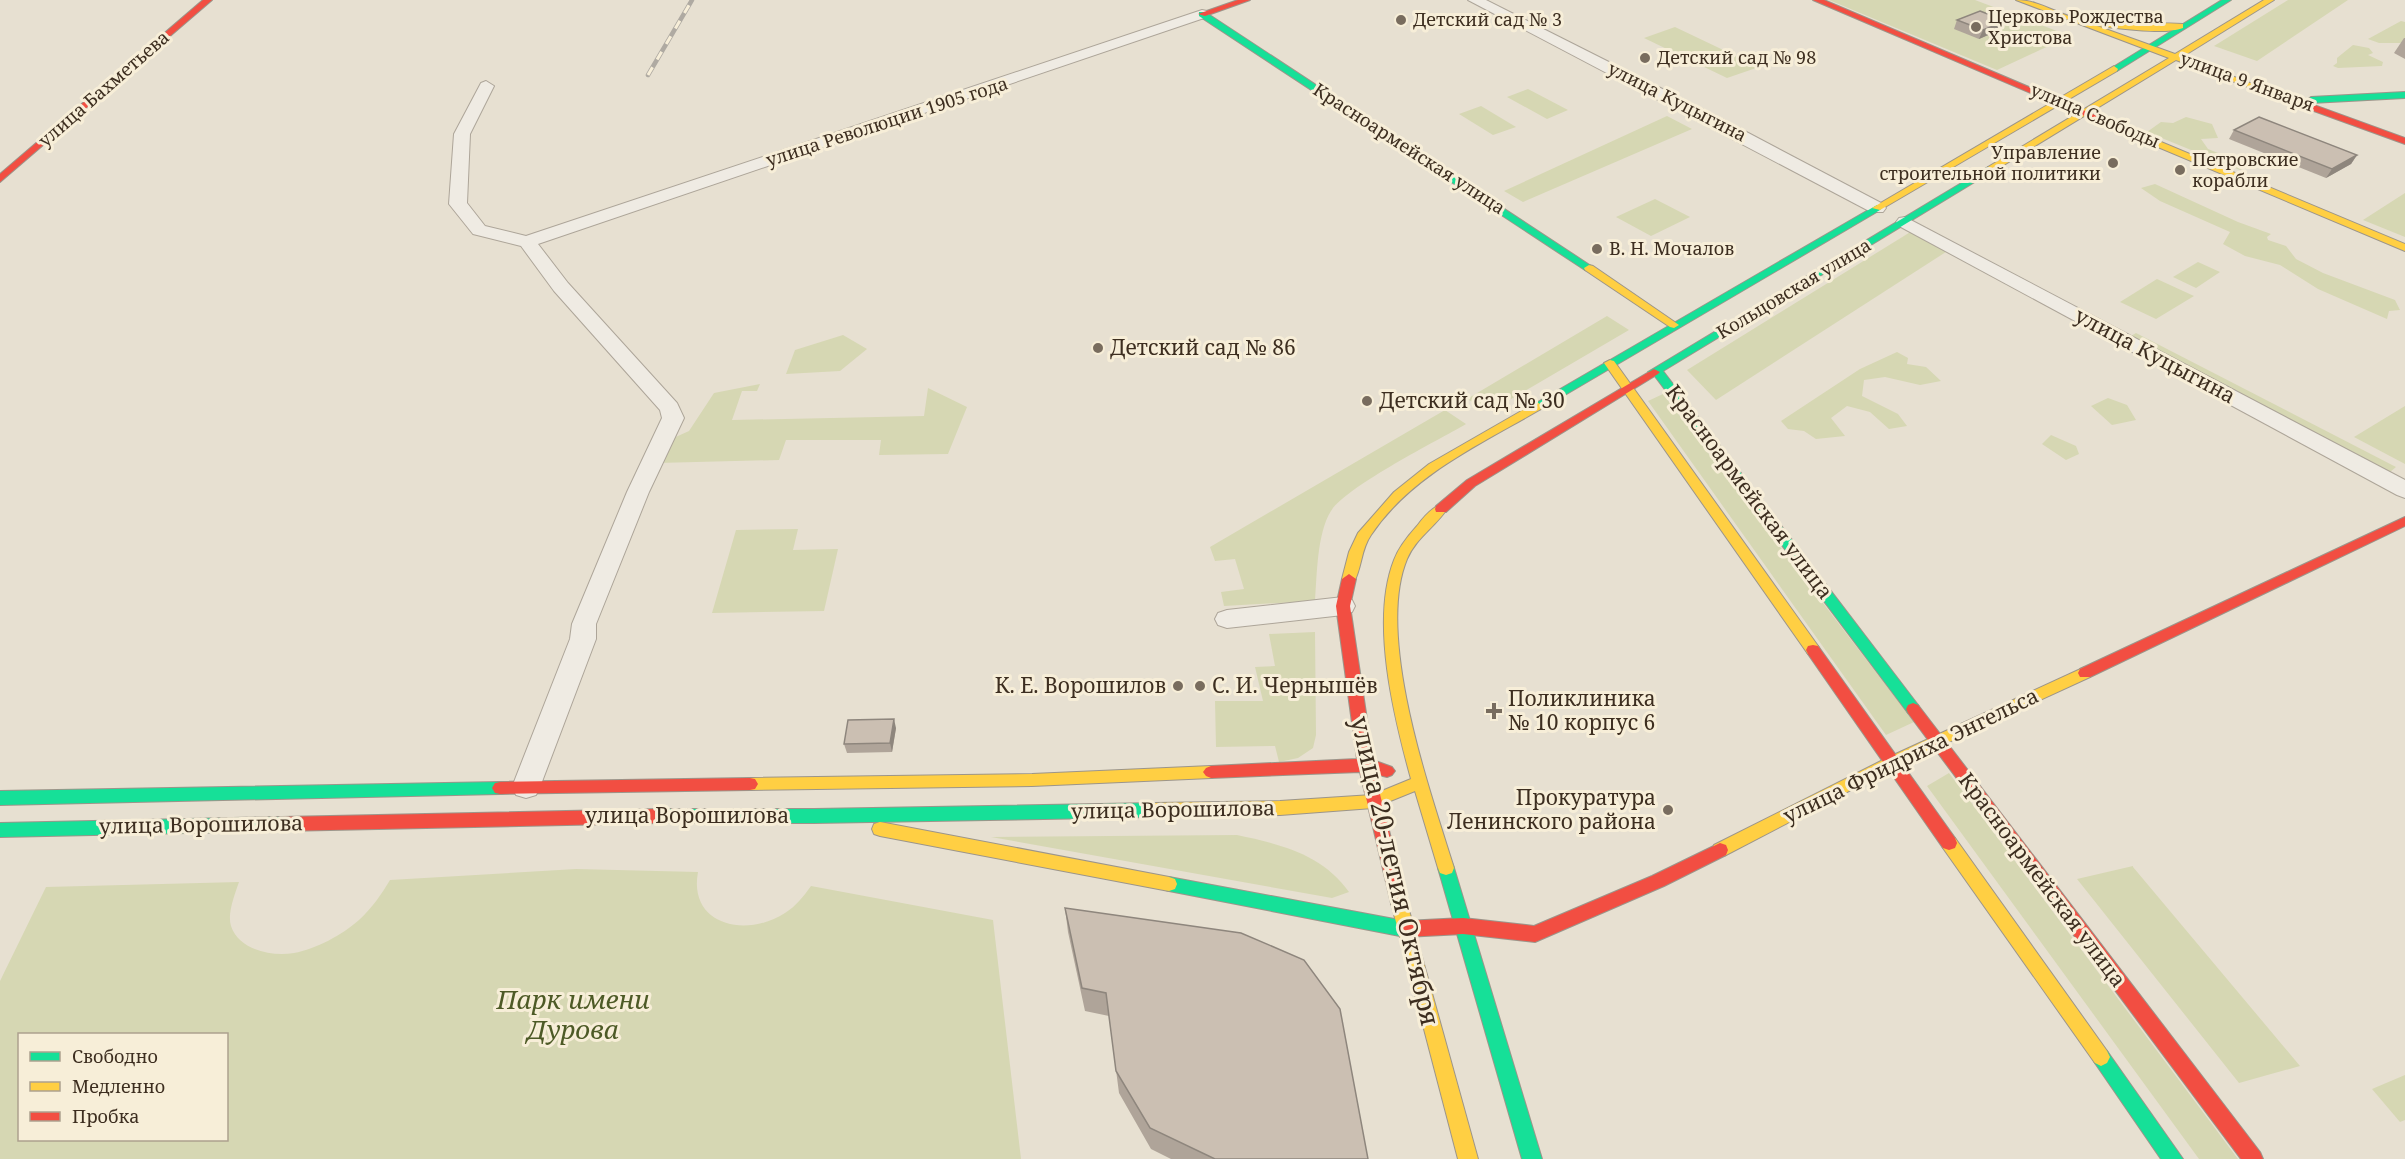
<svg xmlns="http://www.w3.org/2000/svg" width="2405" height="1159" font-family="'Noto Serif',serif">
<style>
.green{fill:#d6d7b3;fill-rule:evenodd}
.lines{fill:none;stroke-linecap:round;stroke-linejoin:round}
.street-casing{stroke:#ada599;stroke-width:2}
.fast-casing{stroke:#9c958a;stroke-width:2}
.slow-casing{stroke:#9c958a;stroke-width:2}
.jam-casing{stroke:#9c958a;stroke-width:2}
.street{fill:#efebe3;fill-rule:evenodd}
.fast{fill:#16e098;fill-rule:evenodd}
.slow{fill:#ffcf43;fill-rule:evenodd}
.jam{fill:#f24e42;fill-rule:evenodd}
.rail-casing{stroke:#afaaa2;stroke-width:4.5}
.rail{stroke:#f7eed8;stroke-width:3;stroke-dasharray:9;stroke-linecap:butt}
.wall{fill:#afa499}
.shaded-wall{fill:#8e867d}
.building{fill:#cbbfb2;stroke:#8e867d;stroke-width:1.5}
.poi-dot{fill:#786c5e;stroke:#f7eed8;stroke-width:2}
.labels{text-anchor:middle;stroke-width:6;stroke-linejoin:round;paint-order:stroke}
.far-poi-label{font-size:18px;fill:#3d2e20;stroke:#f7eed8;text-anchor:start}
.far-street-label{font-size:18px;fill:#3d2e20;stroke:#f7eed8}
.poi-label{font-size:21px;fill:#3d2e20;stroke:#f7eed8;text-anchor:start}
.street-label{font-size:21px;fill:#3d2e20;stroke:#f7eed8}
.near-street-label{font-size:26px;fill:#3d2e20;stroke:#f7eed8}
.near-park-label{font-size:26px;font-style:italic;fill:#4d5a26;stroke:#f7eed8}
</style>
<rect width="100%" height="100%" fill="#e7e0d1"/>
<g class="green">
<polygon points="1829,0 1975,0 2070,36 1997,70"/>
<polygon points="2288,0 2348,0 2257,61 2214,46"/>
<polygon points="2401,21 2405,22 2405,43 2379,43 2368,39"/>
<polygon points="1675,27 1759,67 1727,78 1644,38"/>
<polygon points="2353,45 2369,48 2373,53 2368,55 2383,62 2382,66 2338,68 2333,66 2337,63 2337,58"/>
<polygon points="1528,89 1568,110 1547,119 1507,97"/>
<polygon points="1481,106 1516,127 1493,135 1459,114"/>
<polygon points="1667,116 1692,129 1523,202 1504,191"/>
<polygon points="2186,117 2212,124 2218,138 2201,139 2208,149 2248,165 2240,170 2147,132 2161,122 2173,123"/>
<polygon points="2155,184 2238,222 2271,234 2267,237 2268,240 2286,246 2296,259 2323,273 2395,300 2400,310 2389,311 2387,319 2318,289 2280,265 2245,256 2223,244 2230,232 2160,201 2141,188"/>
<polygon points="2405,193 2405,237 2363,220"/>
<polygon points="1655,199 1690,217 1651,236 1616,217"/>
<polygon points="1912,231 1949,250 1716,400 1687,370"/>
<polygon points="2198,262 2220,272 2196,288 2173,277"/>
<polygon points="2157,279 2194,296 2156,319 2120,302"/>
<polygon points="1607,316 1629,330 1511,399 1505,397 1493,402 1495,408 1489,411 1467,399"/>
<polygon points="2136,333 2396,467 2390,472 2131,336"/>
<polygon points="843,335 867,349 840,371 786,374 795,350"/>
<polygon points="1897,352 1908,358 1907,364 1926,367 1941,381 1920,385 1885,377 1864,380 1862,396 1898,414 1907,426 1889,429 1870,412 1847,406 1831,418 1845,436 1816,439 1804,431 1788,429 1781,421 1860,369"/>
<polygon points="760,384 757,391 742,391 732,420 924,416 928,388 967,407 948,454 879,455 881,440 786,440 779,460 657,463 669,440 689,431 714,393"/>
<polygon points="1663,394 1914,722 1886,735 1648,401"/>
<polygon points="2108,398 2127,405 2136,420 2112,425 2091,406"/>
<polygon points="2405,406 2405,464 2354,437"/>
<path d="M1445,410L1466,424C1437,441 1347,486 1331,511C1317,533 1317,575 1315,601L1224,606L1221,592L1244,589L1235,559L1215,561L1210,547Z"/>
<polygon points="2051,435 2076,446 2079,454 2066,460 2042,444"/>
<polygon points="798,529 793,550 838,549 824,611 712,613 736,530"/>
<polygon points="1315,632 1316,735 1313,748 1298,758 1279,762 1275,746 1216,747 1215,701 1263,701 1255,667 1275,666 1269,634"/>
<polygon points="1949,773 2238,1159 2199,1159 1927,786"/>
<path d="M1237,835C1280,844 1322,854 1349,892L1332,898L991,837Z"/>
<polygon points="2133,866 2133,867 2300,1066 2239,1083 2077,879"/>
<path d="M576,869L698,872C688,926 747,938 785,913C796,906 803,897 811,886L993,920L1021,1159H0V981L46,887L239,882C235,894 227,913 231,926C239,950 272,957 294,953C316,949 342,935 359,920C372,908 381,895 390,880ZM20,1034H226V1140H20Z"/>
<polygon points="2405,1075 2405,1120 2400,1122 2372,1089"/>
</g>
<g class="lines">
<defs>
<g id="street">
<polygon points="1468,0 1486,0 1718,117 1883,204 1886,208 1883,212 1871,212"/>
<polygon points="1202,10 1207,11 1209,14 1207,17 538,244 568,283 677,403 684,418 649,492 596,624 596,639 540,787 536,795 526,798 516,795 512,787 570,639 572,624 627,492 662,418 660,410 554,291 521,246 473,234 449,204 454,134 481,83 486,81 494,86 470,134 467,203 485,226 526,236"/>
<polygon points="1905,217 2405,480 2405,498 2397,495 1899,226 1896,222 1899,218"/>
<polygon points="1343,597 1352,600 1355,606 1352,612 1343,615 1227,628 1218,625 1215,619 1218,613 1227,610"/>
</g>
<g id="fast">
<polygon points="2222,0 2231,0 2117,71 2110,69"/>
<polygon points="1199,12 1205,12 1594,268 1589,271 1585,270 1199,16"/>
<polygon points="2405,92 2405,98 2311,103 2307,100 2311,97"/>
<polygon points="1988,167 1996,169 1663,371 1918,705 1920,709 1918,713 1913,715 1908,713 1654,375 1648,372"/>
<polygon points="1877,205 1882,208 1880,210 1541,409 1537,410 1531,406"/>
<polygon points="500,782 505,783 508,788 505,793 500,794 0,805 0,791"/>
<polygon points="1155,803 1161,805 1163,810 1161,815 1155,817 814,823 660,823 654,821 652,816 654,811 660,809 814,809"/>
<polygon points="282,817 288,819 290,824 288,829 282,831 0,837 0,823"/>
<polygon points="1446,861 1452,863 1454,868 1542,1159 1522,1159 1438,868 1440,863"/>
<polygon points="1169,877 1405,921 1411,924 1413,929 1411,934 1405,937 1169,891 1163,889 1161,884 1163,879"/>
<polygon points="2101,1048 2107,1051 2183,1159 2161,1159 2095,1063 2092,1057 2095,1051"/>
</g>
<g id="slow">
<path d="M2016,0C2039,0 2057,14 2079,19C2114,26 2149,22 2183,24V28C2164,35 2119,28 2097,26L2175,54L2264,0H2274L2182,57L2271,91L2264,93L2176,60L1994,171H1988V167L2169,58Z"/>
<polygon points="2114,66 2118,69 2117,71 1880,210 1872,208"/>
<polygon points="2118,124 2405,244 2405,251 2115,129 2113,127"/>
<polygon points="1589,265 1593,266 1679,325 1674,328 1670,327 1585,270 1584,268"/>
<polygon points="1610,360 1614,361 1818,646 1820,650 1818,654 1808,654 1604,363"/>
<path d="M1537,402L1543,406L1541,409C1481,444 1411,475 1371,535C1361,549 1362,567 1354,582H1344L1342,579L1349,552L1358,533L1394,492L1429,464Z"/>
<path d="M1441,505L1447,509C1435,527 1416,538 1407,559C1375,636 1430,791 1454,868L1452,873L1446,875L1440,873L1438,868L1415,791L1373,808L1280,815L1155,817L1149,815L1147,810L1149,805L1155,803L1280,801L1372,795L1411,779C1394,717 1370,621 1394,560C1399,547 1408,536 1417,526C1423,518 1432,507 1441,505Z"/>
<polygon points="2085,667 2090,669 2092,673 2090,677 1897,766 1726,855 1720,857 1714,855 1712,850 1714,845 1887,758"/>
<polygon points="1211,766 1216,768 1219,772 1216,776 1211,778 1032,786 750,790 745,789 742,784 745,779 750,778 1032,774"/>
<polygon points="880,822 1169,877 1175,879 1177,884 1175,889 1169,891 880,836 874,834 872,829 874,824"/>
<polygon points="1949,836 1955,838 2107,1051 2110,1057 2107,1063 2101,1066 2095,1063 1943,848 1941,843 1943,838"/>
<polygon points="1399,896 1405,898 1407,903 1478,1159 1458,1159 1391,903 1393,898"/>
</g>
<g id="jam">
<polygon points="203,0 212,0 0,182 0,174"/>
<polygon points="1238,0 1250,0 1205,16 1198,14"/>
<polygon points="1813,0 1824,0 2123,127 2115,129"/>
<polygon points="2264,89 2270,89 2405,138 2405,144 2264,93"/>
<polygon points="1654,369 1660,372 1658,374 1475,486 1446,512 1436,512 1435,509 1436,506 1467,480"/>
<polygon points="2405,517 2405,526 2090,677 2080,677 2078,673 2080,669"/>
<polygon points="1349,574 1356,579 1350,606 1373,760 1392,767 1395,771 1392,775 1387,777 1375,774 1407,903 1405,908 1399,910 1393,908 1391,903 1360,772 1211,778 1206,776 1203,772 1206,768 1211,766 1357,759 1336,606 1342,579"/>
<polygon points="1813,645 1818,646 1955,838 1957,843 1955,848 1949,850 1943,848 1808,654 1806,650 1808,646"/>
<polygon points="1913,703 1918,705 2260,1152 2263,1159 2241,1159 1908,713 1906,709 1908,705"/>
<polygon points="750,778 755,779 758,784 755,789 750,790 500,794 495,793 492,788 495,783 500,782"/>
<polygon points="660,809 666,811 668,816 666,821 660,823 282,831 276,829 274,824 276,819 282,817"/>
<polygon points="1720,843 1726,845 1728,850 1726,855 1664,886 1535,942 1463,934 1405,937 1399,934 1397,929 1399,924 1405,921 1463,918 1534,926 1652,876"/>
</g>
</defs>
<use href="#street" class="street-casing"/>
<use href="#fast" class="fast-casing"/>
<use href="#slow" class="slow-casing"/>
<use href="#jam" class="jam-casing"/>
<use href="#street" class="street"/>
<use href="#fast" class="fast"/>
<use href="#slow" class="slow"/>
<use href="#jam" class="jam"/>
<defs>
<polyline id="rail" points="648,75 692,0"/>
</defs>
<use href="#rail" class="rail-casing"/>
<use href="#rail" class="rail"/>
</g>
<g class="wall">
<polygon points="1957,20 2002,29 1979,39 1954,29"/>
<polygon points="2404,38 2405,38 2405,59 2394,53"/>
<polygon points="2234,130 2357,155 2351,164 2326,178 2229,139"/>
<polygon points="896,728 892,752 847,753 844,744"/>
<polygon points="1065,908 1368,1159 1171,1159 1151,1149 1119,1093 1109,1016 1085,1011 1068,932"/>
</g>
<g class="shaded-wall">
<polygon points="2006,21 2002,29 1979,39 1983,30"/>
<polygon points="2357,155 2351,164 2326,178 2332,169"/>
<polygon points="894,719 896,728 892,752 890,743"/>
</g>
<g class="building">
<polygon points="1980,11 2006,21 1983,30 1957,20"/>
<polygon points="2259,117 2357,155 2332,169 2234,130"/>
<polygon points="894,719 890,743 844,744 848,720"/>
<polygon points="1065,908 1241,933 1304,960 1340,1009 1368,1159 1215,1159 1150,1128 1116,1071 1106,993 1082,988"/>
</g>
<g class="poi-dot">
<circle cx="1401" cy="20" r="6"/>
<circle cx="1976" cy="27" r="6"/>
<circle cx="1645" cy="58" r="6"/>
<circle cx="2113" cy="163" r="6"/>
<circle cx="2180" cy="170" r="6"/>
<circle cx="1597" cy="249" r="6"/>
<circle cx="1098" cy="348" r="6"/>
<circle cx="1367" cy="401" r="6"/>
<circle cx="1178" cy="686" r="6"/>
<circle cx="1200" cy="686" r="6"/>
<path d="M1491 702h6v6h6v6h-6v6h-6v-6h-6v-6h6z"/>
<circle cx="1668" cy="810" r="6"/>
</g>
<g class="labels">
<g class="far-poi-label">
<text x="1988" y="23">Церковь Рождества<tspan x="1988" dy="21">Христова</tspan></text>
<text x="1413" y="26">Детский сад № 3</text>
<text x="1657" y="64">Детский сад № 98</text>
<text x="2101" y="159" text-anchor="end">Управление<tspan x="2101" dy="21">строительной политики</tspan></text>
<text x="2192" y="166">Петровские<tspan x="2192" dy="21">корабли</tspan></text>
<text x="1609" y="255">В. Н. Мочалов</text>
</g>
<g class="far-street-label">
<text transform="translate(2247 82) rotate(20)" y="6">улица 9 Января</text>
<text transform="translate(104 89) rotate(-41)" y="6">улица Бахметьева</text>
<text transform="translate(1677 102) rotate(27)" y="6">улица Куцыгина</text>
<text transform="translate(2095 116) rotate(23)" y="6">улица Свободы</text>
<text transform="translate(887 122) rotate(-18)" y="6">улица Революции 1905 года</text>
<text transform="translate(1409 149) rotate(33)" y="6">Красноармейская улица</text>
<text transform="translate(1794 289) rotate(-31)" y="6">Кольцовская улица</text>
</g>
<g class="poi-label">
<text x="1110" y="355">Детский сад № 86</text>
<text x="1379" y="408">Детский сад № 30</text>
<text x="1166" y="693" text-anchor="end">К. Е. Ворошилов</text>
<text x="1212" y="693">С. И. Чернышёв</text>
<text x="1508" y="706">Поликлиника<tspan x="1508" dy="24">№ 10 корпус 6</tspan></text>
<text x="1656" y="805" text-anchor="end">Прокуратура<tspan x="1656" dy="24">Ленинского района</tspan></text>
</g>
<g class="street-label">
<text transform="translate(2155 356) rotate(28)" y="7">улица Куцыгина</text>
<text transform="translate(1749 492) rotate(53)" y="7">Красноармейская улица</text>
<text transform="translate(1911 756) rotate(-26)" y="7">улица Фридриха Энгельса</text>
<text transform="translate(1173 810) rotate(-1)" y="7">улица Ворошилова</text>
<text x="687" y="823">улица Ворошилова</text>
<text transform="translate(201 825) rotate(-1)" y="7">улица Ворошилова</text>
<text transform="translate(2042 880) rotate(53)" y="7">Красноармейская улица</text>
</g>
<g class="near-street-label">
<text transform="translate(1395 871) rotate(77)" y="9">улица 20-летия Октября</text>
</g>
<g class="near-park-label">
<text x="573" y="1009">Парк имени<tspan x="573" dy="30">Дурова</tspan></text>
</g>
</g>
<rect x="18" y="1033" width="210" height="108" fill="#f7eed8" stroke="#ada18e" stroke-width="1.5"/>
<rect x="30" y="1052" width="30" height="9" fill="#16e098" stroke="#ada18e" stroke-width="1.5"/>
<text x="72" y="1063" font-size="18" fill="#3d2e20">Свободно</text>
<rect x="30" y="1082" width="30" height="9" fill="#ffcf43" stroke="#ada18e" stroke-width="1.5"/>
<text x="72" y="1093" font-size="18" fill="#3d2e20">Медленно</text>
<rect x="30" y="1112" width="30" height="9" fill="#f24e42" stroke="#ada18e" stroke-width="1.5"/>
<text x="72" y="1123" font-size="18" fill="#3d2e20">Пробка</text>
</svg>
